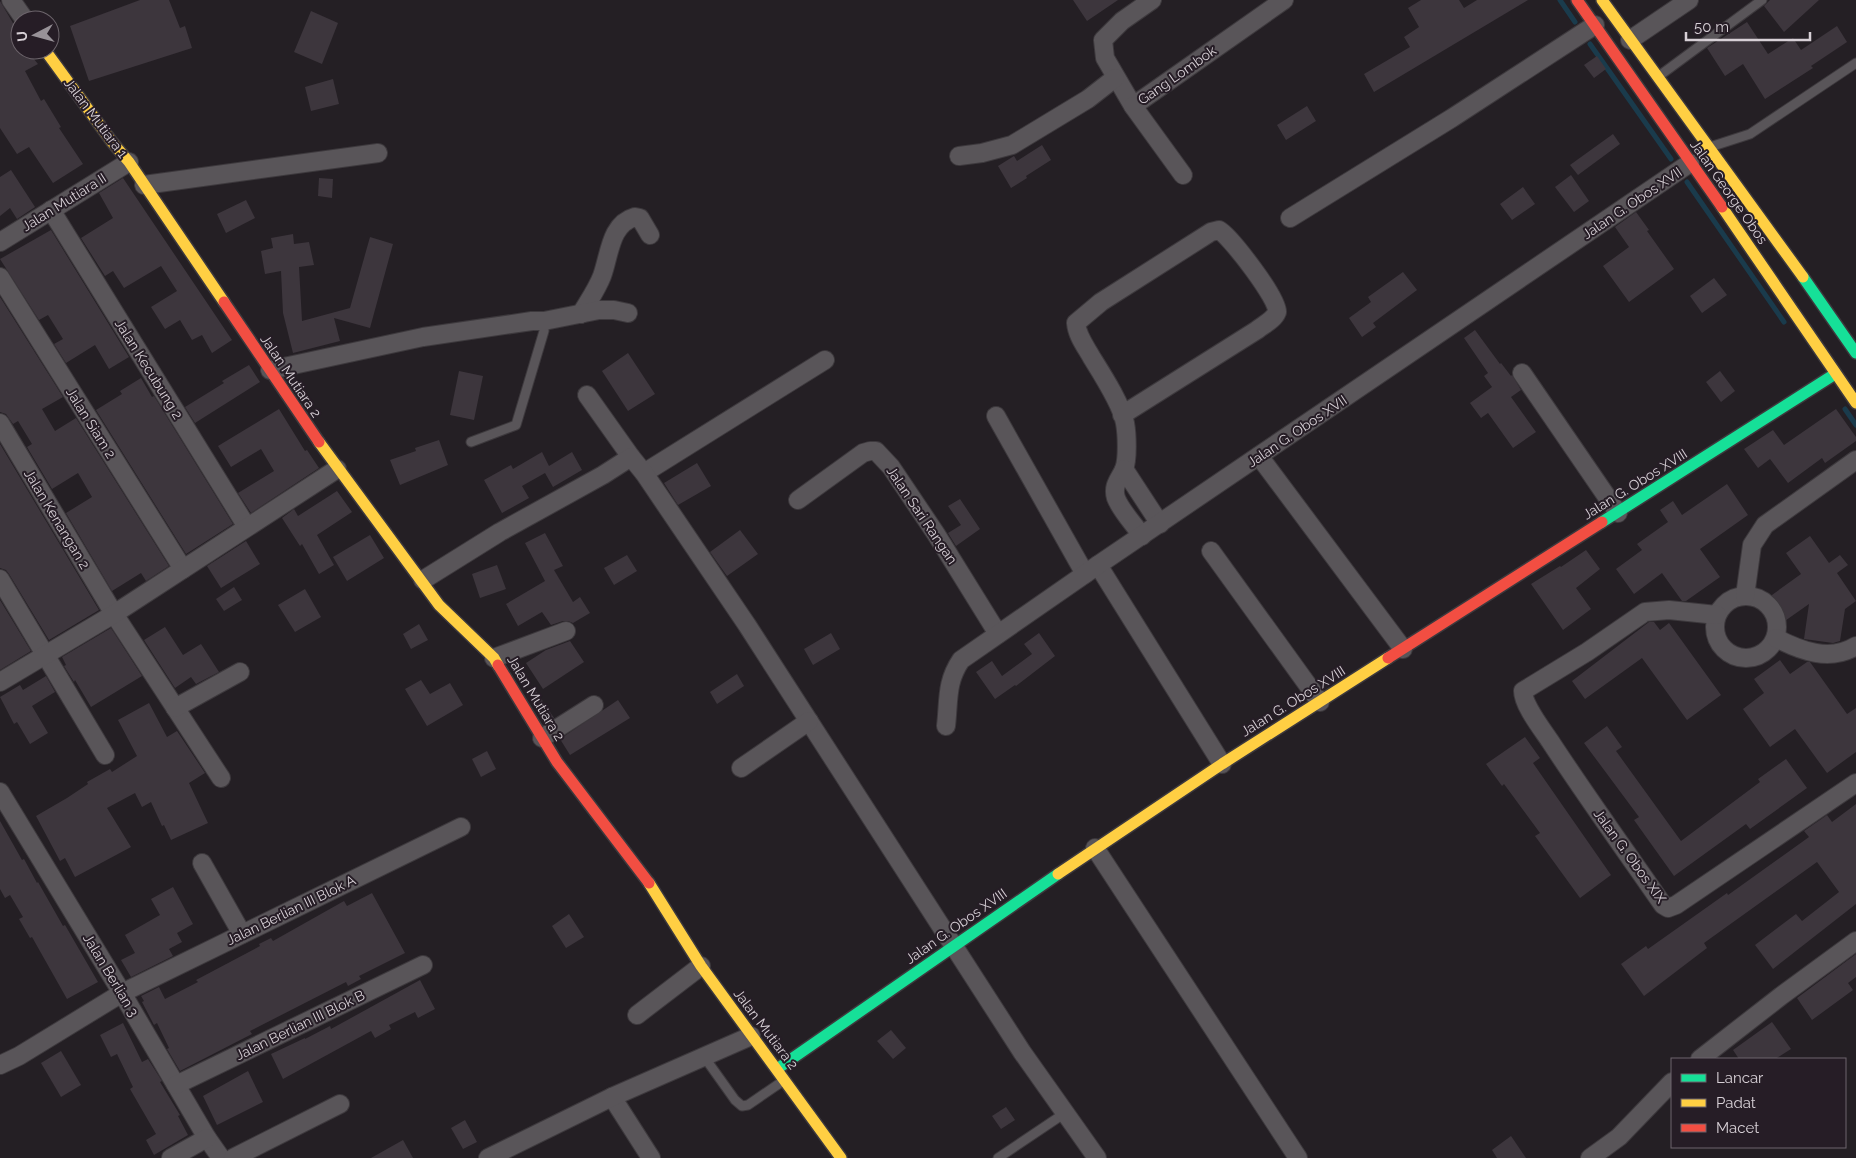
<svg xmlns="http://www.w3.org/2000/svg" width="1856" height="1158" font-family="Raleway,sans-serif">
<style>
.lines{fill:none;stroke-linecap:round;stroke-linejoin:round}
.stream{stroke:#1a3b4c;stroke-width:5}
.building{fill:#3d363d}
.lane-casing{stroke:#3d393d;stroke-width:11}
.street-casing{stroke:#3d393d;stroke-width:20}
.fast-casing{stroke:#3d393d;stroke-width:14}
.slow-casing{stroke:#3d393d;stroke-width:14}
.jam-casing{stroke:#3d393d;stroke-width:14}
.lane{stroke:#595559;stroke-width:9}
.street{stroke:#595559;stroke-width:18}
.fast{stroke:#16e098;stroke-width:11}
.slow{stroke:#ffcf43;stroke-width:11}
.jam{stroke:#f24e42;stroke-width:11}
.labels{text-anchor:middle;stroke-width:4;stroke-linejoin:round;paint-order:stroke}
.street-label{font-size:14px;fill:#d7d0d6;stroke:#261d26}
</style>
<rect width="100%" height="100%" fill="#241f24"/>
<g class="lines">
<g class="stream">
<polyline points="1560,0 1575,22"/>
<polyline points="1590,44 1671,159"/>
<polyline points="1687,182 1784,322"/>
<polyline points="1845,409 1856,425"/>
</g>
</g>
<g class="building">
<polygon points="140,0 169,0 180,28 185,26 192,48 89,81 70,26"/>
<polygon points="1073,0 1118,0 1087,21"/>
<polygon points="1421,0 1459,0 1464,8 1477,0 1528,0 1374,92 1364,74 1410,47 1404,37 1419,27 1408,8"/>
<polygon points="1770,0 1819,0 1784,32 1764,6"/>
<polygon points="0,1 20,35 20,50 31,50 33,58 38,64 25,71 41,101 44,99 61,127 59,128 83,164 53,183 29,147 17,154 0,128"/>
<polygon points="311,11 338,23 322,64 294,52"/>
<polygon points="1747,22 1768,54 1793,38 1801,50 1837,26 1847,42 1811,66 1813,68 1765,99 1743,64 1725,76 1707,48"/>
<polygon points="1597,56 1606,69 1594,78 1584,65"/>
<polygon points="333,79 339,104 311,111 305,87"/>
<polygon points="1307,106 1316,121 1286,140 1277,125"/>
<polygon points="1613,134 1620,144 1578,175 1570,165"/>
<polygon points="1042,145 1051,160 1026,176 1027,178 1011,188 998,166 1014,156 1017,161"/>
<polygon points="11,170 35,207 17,219 10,208 0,216 0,177"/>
<polygon points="1571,175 1589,201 1574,212 1555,187"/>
<polygon points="123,178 232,340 212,353 202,335 192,340 180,320 165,329 151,307 177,291 161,266 124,288 113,271 105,276 81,238 113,218 99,193"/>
<polygon points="319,178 333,179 332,198 318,196"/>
<polygon points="1523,187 1535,204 1512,220 1500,204"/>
<polygon points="246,200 255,218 226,233 217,214"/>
<polygon points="1636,212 1649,230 1647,231 1674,269 1629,302 1603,266 1629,247 1615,227"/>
<polygon points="51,230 129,357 109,369 95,345 66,363 54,344 63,339 48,315 39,320 0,259"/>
<polygon points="293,234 294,244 309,242 314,265 299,267 302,321 350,308 370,237 393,244 370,328 334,318 340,341 293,353 283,313 281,271 265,274 261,251 273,248 271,238"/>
<polygon points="1403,272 1417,290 1373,323 1376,327 1362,337 1349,318 1371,302 1368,297"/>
<polygon points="1714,278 1727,295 1702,313 1690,296"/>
<polygon points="0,297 63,397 42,409 55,431 76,418 169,566 146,581 141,573 112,591 66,513 92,497 78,473 52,489 27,447 32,444 18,421 13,424 6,414 0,412"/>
<polygon points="1475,330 1500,364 1501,363 1511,376 1512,375 1521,390 1511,397 1536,432 1513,448 1488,413 1481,418 1470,403 1492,387 1484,376 1488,373 1464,338"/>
<polygon points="628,353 655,394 628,411 602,371"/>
<polygon points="249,365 260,382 195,423 185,407 224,383 222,381"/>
<polygon points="459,371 483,376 474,420 450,415"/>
<polygon points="1720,371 1735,391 1721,402 1706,382"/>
<polygon points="141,378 152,397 154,396 233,524 186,554 96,410 122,394 120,391"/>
<polygon points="279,409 305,451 307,450 319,468 251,513 238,493 274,471 261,449 231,467 218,446"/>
<polygon points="1836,409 1856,437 1856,441 1825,463 1822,458 1788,483 1770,459 1758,468 1744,449 1773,430 1784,445"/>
<polygon points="439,440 448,465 400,485 390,460 416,451 415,448"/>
<polygon points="0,444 99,610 49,640 9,574 6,570 0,568"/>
<polygon points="542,452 549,466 572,452 582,470 553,487 545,473 522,486 529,498 502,513 484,480 511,465 513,469"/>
<polygon points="697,463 711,486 678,505 664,483"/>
<polygon points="1727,484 1748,515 1700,549 1720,577 1686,601 1682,601 1662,573 1634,594 1616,569 1642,550 1637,544 1668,522 1660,510 1673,501 1682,515"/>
<polygon points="337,491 352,512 317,535 334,565 319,574 302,544 300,546 282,518 294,509 298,516"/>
<polygon points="960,499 980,529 956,546 948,533 961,525 948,506"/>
<polygon points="740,530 758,554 727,576 710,552"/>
<polygon points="545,533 563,566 554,570 573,602 580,597 590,613 573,623 568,621 563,621 551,625 542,612 518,626 506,604 545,581 525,543"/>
<polygon points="370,535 384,558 347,581 333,557"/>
<polygon points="1810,536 1829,563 1840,555 1848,565 1837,573 1856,601 1845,609 1840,641 1833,643 1804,639 1809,604 1782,623 1765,600 1801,574 1786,553"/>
<polygon points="246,541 260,564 221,588 207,566"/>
<polygon points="1586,550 1600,569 1576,588 1591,609 1563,630 1531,584 1560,566 1561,567"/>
<polygon points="627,555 637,571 614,585 604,568"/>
<polygon points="497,565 506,589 480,598 472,574"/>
<polygon points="234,587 242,600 224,611 216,599"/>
<polygon points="305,589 321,617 295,632 278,605"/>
<polygon points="0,600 31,651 0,670"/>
<polygon points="1649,622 1654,622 1660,630 1669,623 1721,695 1687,720 1642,658 1585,699 1572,681"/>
<polygon points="419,624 428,640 411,649 403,634"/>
<polygon points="165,627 183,655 201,644 219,672 196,684 191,677 175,688 144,640"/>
<polygon points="111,628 142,676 91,707 75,680 74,682 64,666 66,665 62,657"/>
<polygon points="831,633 840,649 813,665 804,649"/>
<polygon points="1039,633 1055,656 1016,686 1015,685 995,699 976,672 992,661 1002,676 1032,654 1024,644"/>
<polygon points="570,641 584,662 543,689 526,663 546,650"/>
<polygon points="1780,660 1790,674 1807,662 1810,662 1847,714 1856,708 1856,752 1827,773 1795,729 1770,747 1743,709 1764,693 1754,679"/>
<polygon points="737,674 744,686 717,704 710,692"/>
<polygon points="46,676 55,692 32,706 48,733 30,744 17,722 14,724 0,697 20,685 23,690"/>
<polygon points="421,680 430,694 450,683 463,705 427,726 405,689"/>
<polygon points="536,691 554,718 549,721 533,694"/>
<polygon points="618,700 630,718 570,755 560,739"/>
<polygon points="149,703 167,737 177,731 205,773 189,783 208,823 171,840 164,825 162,826 151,802 142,807 135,793 107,808 131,847 75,877 65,858 60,861 36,816 67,798 88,784 87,782 110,769 112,772 137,756 118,720"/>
<polygon points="1607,726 1622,747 1616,751 1681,841 1760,782 1758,779 1786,759 1807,788 1750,829 1746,824 1674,876 1634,820 1639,817 1584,743"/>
<polygon points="1525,737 1540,758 1533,763 1611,875 1580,898 1535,836 1540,833 1504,784 1502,786 1486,764"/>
<polygon points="487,751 496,769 481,777 472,759"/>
<polygon points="1856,804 1856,904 1773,969 1755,945 1796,914 1802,921 1839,892 1817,862 1704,943 1707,948 1644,996 1621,964 1646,946 1648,949 1727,893 1728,895 1809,837 1804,831 1827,815 1832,822"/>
<polygon points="0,821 22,860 24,859 37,883 38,882 63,926 65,925 98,982 67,999 32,937 30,938 19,919 23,917 10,895 5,898 0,889"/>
<polygon points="173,887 193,924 177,933 182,942 169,949 173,956 131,977 121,960 135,953 125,935 160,915 151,899"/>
<polygon points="372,893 405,953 359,976 361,979 348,986 346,982 250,1031 252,1034 180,1071 167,1049 169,1048 157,1023 154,1025 142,1002 144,1001 141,996 159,987 165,999 198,982 196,980 260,946 259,944 271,938 273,941 344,901 347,906"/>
<polygon points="569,914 584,937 566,948 552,926"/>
<polygon points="1856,954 1856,977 1848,983 1853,990 1812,1020 1797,998"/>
<polygon points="420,980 435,1009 418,1018 415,1012 389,1025 391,1029 375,1038 371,1031 283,1079 271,1054 305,1038 305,1039 330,1026 331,1029"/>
<polygon points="1772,1022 1791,1049 1775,1059 1739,1059 1733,1050"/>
<polygon points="123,1023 142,1062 148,1059 162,1081 160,1082 180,1115 178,1116 188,1135 154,1155 146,1140 156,1134 130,1089 133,1087 117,1054 111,1057 100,1035"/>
<polygon points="891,1030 906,1048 893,1059 877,1041"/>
<polygon points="61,1051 81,1085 61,1097 41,1063"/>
<polygon points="248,1071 263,1102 217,1125 203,1096"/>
<polygon points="1006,1107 1015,1120 1001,1129 992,1116"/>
<polygon points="465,1120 477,1142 463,1149 451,1128"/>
<polygon points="1511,1136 1526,1158 1497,1158 1492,1150"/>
<polygon points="403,1140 413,1158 371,1158"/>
</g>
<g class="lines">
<defs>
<g id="lane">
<polyline points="1659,76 1762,0"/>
<polyline points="1713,146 1750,134 1856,63"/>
<polyline points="471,442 516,425 544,331 544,321"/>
<polyline points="705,1058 735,1100 742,1106 748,1105 783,1081"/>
<polyline points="998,1158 1065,1113"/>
</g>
<g id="street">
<polyline points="11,0 25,20"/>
<polyline points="1152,0 1122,21 1103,40 1105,58 1133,106 1284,0"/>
<polyline points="1630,40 1689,0"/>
<polyline points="1133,106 1183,175"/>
<polyline points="959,156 982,153 1012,145 1088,99 1115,78"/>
<polyline points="144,185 378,153"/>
<polyline points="51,210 247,527"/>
<polyline points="1290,218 1452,118 1595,25"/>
<polyline points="0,242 129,162"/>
<polyline points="0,277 183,569"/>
<path d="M581,314C588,302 597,289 602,276C610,254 610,224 635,217L640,218L650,235"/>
<polyline points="270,370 423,337 532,321 544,321 599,310 614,310 628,313"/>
<polyline points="1522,373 1618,513"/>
<polyline points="587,395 631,457"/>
<path d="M1122,415L1257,330C1263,325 1274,320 1277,312C1280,301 1230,236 1219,230L1211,232L1101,302L1076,323C1077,336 1086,347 1092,358C1102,374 1122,405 1125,423C1127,434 1128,459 1124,469C1120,479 1112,485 1116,498C1121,511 1134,524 1142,536"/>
<polyline points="996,416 1085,574"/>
<polyline points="0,423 114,614 221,778"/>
<polyline points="1259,456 1403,649"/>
<polyline points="1124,469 1160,524"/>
<polyline points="644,473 825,360"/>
<polyline points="798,500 863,453 870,451 876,451 891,467 936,534 998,634"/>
<polyline points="1211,551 1320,702"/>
<polyline points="1098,565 1222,764"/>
<polyline points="0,579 105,755"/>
<polyline points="423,580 500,532 603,475 631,457 644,473 747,625 1022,1052 1097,1158"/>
<circle cx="1746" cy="627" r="31"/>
<polyline points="1745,596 1752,545 1765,525 1856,460"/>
<path d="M1717,615L1669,610L1645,612L1587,652L1523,691C1523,705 1542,729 1550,741C1586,796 1625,850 1663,905L1668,908L1676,905L1856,783"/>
<path d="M1776,638C1801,651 1830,662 1856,646"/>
<polyline points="494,658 566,631"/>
<polyline points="0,682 114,614 337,469"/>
<polyline points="175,708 240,672"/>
<path d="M946,726C949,700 946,682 961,660L1098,565L1690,163"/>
<polyline points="542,738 594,705"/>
<polyline points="741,768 809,721"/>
<polyline points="0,792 122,993 207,1138 221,1158"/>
<polyline points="1095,848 1298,1158"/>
<polyline points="202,863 242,934"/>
<polyline points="637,1015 701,966"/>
<polyline points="1700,1059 1781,996 1856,941"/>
<polyline points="0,1065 19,1056 122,993 461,827"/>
<polyline points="176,1085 423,965"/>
<polyline points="612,1097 651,1158"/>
<polyline points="171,1158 207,1138"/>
<polyline points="233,1158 340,1104"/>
<polyline points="488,1158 612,1097 751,1036"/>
<polyline points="1590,1158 1619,1137 1672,1082"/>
</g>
<g id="fast">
<polyline points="1803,277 1856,353"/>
<polyline points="1602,522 1835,374"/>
<polyline points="777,1069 1058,874"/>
</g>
<g id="slow">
<polyline points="1602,0 1803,277"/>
<polyline points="45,50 112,142 129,162 224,302"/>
<polyline points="1722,207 1856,403"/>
<polyline points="319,442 439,605 494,658 498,665"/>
<polyline points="1058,874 1222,764 1388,658"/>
<polyline points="649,883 701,966 841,1158"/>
</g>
<g id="jam">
<polyline points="1577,0 1722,207"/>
<polyline points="224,302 319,442"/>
<polyline points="1388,658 1602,522"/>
<polyline points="498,665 557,762 649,883"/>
</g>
</defs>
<use href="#lane" class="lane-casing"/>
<use href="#street" class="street-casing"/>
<use href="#fast" class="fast-casing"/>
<use href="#slow" class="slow-casing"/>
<use href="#jam" class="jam-casing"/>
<use href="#lane" class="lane"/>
<use href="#street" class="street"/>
<use href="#fast" class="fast"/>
<use href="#slow" class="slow"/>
<use href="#jam" class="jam"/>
</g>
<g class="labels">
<g class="street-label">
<text transform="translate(1177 75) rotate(-35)" y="5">Gang Lombok</text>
<text transform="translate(96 118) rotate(53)" y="5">Jalan Mutiara 1</text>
<text transform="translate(1729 192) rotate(55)" y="5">Jalan George Obos</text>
<text transform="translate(64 202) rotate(-32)" y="5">Jalan Mutiara II</text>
<text transform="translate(1632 203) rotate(-34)" y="5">Jalan G. Obos XVII</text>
<text transform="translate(149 369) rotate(58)" y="5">Jalan Kecubung 2</text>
<text transform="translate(291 376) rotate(56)" y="5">Jalan Mutiara 2</text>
<text transform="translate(91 423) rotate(58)" y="5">Jalan Siam 2</text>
<text transform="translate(1297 431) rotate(-34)" y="5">Jalan G. Obos XVII</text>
<text transform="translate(1635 484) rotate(-32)" y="5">Jalan G. Obos XVIII</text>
<text transform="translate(922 515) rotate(56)" y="5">Jalan Sari Rangan</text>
<text transform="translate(57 519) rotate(59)" y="5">Jalan Kenangan 2</text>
<text transform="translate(536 698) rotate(59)" y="5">Jalan Mutiara 2</text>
<text transform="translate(1293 701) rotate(-32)" y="5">Jalan G. Obos XVIII</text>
<text transform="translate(1630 856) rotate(54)" y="5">Jalan G. Obos XIX</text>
<text transform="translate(291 910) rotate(-26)" y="5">Jalan Berlian III Blok A</text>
<text transform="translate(956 926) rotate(-35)" y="5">Jalan G. Obos XVIII</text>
<text transform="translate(111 975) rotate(59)" y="5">Jalan Berlian 3</text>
<text transform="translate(300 1025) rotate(-26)" y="5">Jalan Berlian III Blok B</text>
<text transform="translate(766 1029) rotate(53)" y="5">Jalan Mutiara 2</text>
</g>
</g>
<rect x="1671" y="1058" width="175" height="90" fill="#261d26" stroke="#6d656c"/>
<rect x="1681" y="1074" width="25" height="8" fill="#16e098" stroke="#6d656c"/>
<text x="1716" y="1083" font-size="15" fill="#d7d0d6">Lancar</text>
<rect x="1681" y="1099" width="25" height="8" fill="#ffcf43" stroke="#6d656c"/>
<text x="1716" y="1108" font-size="15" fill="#d7d0d6">Padat</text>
<rect x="1681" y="1124" width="25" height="8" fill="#f24e42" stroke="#6d656c"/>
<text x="1716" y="1133" font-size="15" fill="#d7d0d6">Macet</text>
<g transform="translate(35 35) rotate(264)"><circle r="24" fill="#261d26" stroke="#6d656c"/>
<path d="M0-4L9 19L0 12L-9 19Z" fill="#989298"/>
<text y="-8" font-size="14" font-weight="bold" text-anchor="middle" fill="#d7d0d6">U</text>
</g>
<path d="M1686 32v8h124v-8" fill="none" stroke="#d7d0d6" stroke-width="2.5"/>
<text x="1694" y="32" font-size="15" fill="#d7d0d6" stroke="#261d26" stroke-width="4" paint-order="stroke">50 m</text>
</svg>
